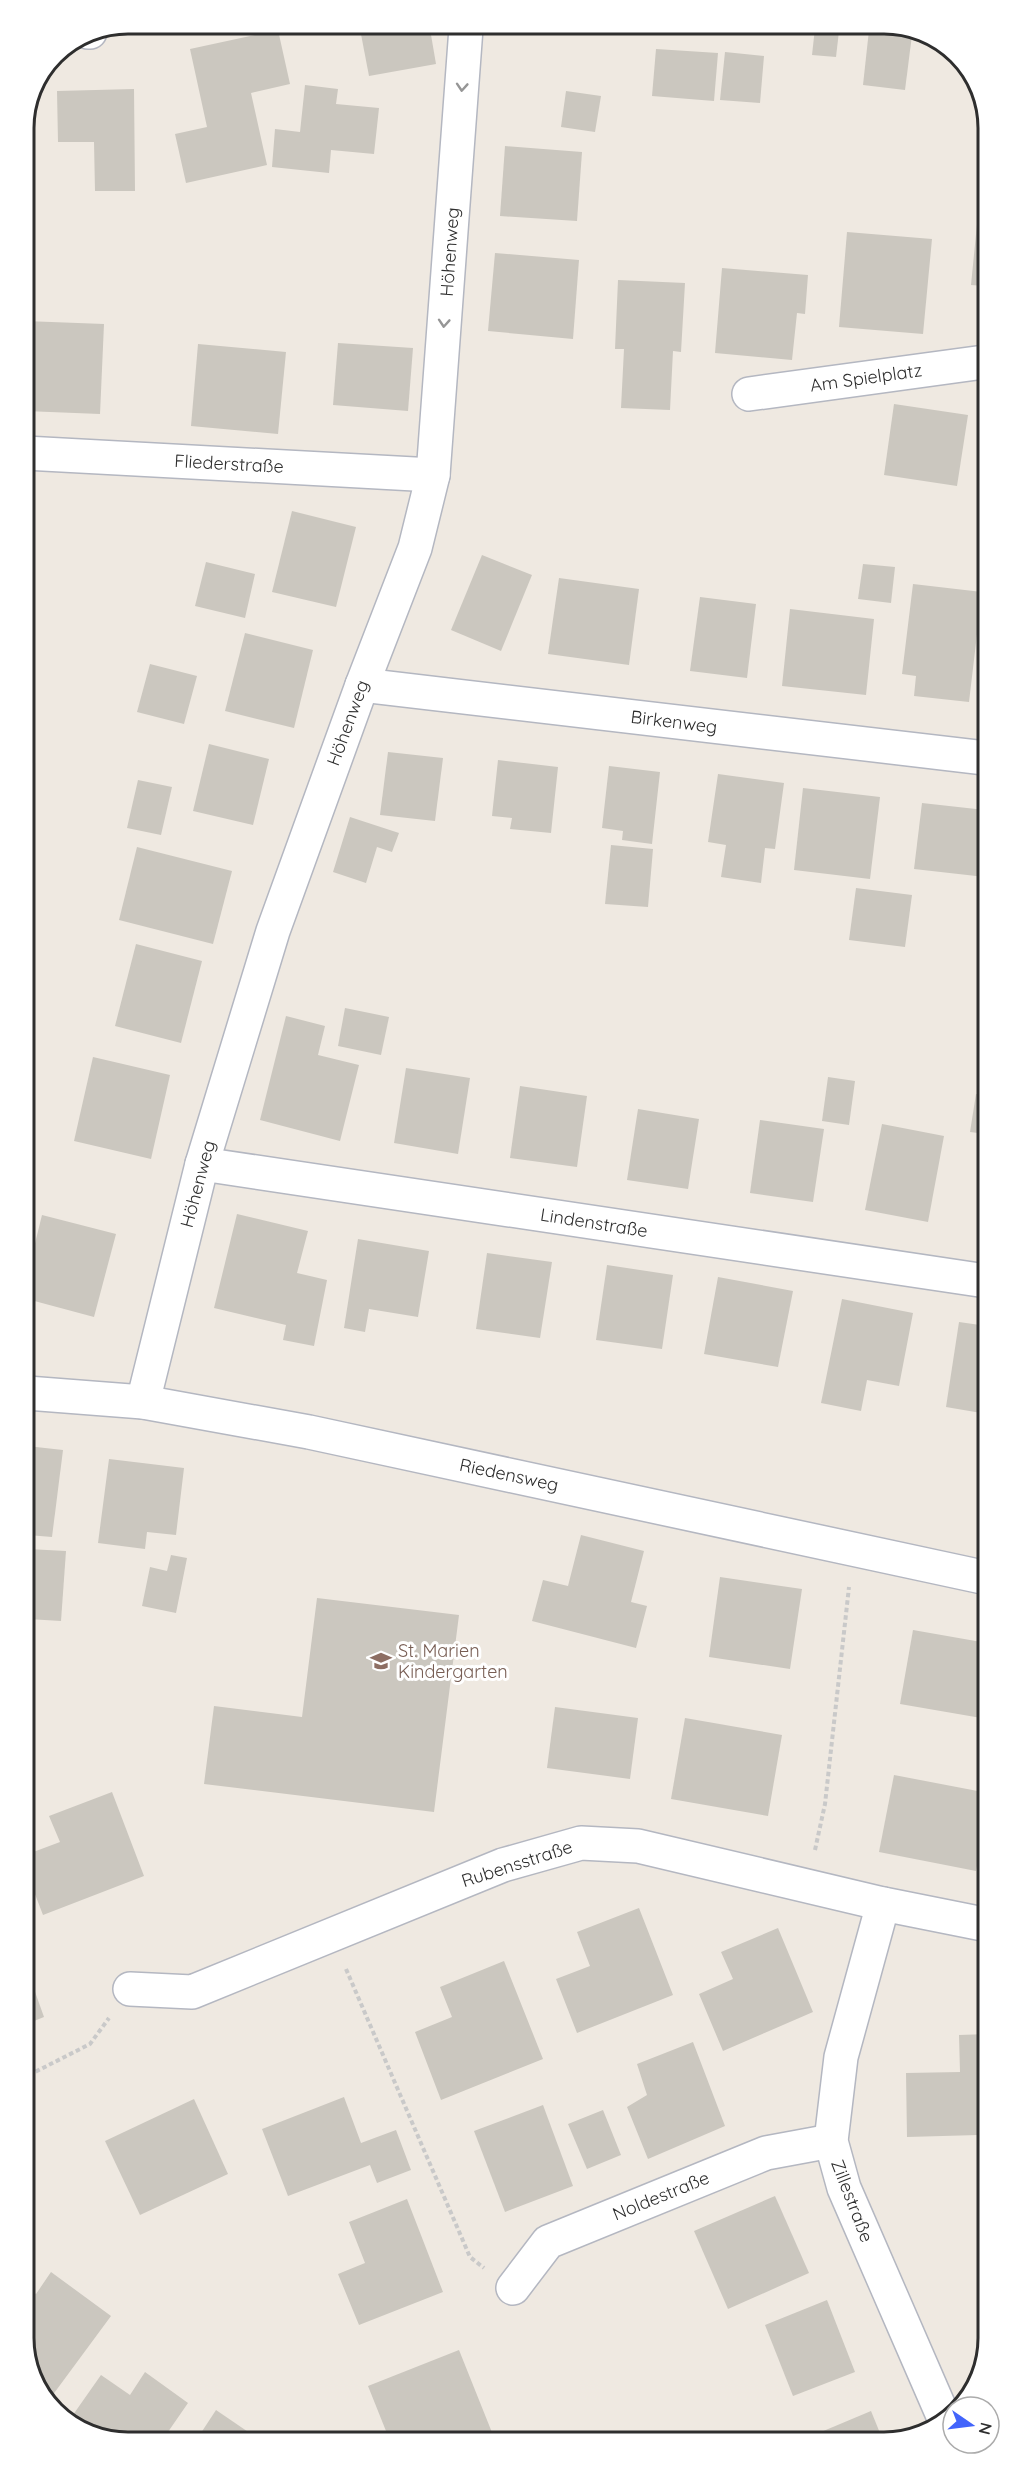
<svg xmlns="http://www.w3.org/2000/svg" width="1013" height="2467" font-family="Quicksand,sans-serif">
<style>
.building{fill:#cbc7bf}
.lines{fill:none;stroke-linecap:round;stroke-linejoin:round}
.minor-casing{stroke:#b4b7c1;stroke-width:36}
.path{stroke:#c9c9c9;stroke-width:4;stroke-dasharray:4.5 3;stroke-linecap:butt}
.minor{stroke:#fff;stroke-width:33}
.oneway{stroke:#969696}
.labels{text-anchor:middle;stroke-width:6;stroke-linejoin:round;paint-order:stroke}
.street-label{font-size:18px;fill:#2e2e2e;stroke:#fff}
.education-label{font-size:18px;fill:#785e54;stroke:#fff;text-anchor:start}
.rim{fill:none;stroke:#2e2e2e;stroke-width:3}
</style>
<rect width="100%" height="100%" fill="#efe9e1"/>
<g class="building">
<polygon points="815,28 839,31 836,57 812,55"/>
<polygon points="360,29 430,29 436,64 369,76"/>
<polygon points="278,30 290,84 251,93 267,165 186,183 175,134 207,127 190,49"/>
<polygon points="869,30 912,35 905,90 863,85"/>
<polygon points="656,49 718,53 714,101 652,96"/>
<polygon points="725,52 764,56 760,103 720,100"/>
<polygon points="305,85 338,89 336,104 379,108 374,154 331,150 329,173 272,167 275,129 300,132"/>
<polygon points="134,89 135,191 95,191 94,142 58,142 57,91"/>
<polygon points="566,91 601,96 595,132 561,127"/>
<polygon points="505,146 582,152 577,221 500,216"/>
<polygon points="979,204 984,204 984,286 971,285"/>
<polygon points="847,232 932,239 923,334 839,327"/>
<polygon points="495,253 579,260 573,339 488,331"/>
<polygon points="722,268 808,275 805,314 797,313 792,360 715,353"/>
<polygon points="618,280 685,283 681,352 673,351 670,410 621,408 624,349 615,349"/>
<polygon points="25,321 104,324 100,414 25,411"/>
<polygon points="338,343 413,348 408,411 333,405"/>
<polygon points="198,344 286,352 278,434 191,426"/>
<polygon points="894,404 968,415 957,486 884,475"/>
<polygon points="292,511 356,527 336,607 272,592"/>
<polygon points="482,555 532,575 501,651 451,630"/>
<polygon points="206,562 255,574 245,618 195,606"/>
<polygon points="863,564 895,567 891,603 858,599"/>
<polygon points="559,578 639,589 629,665 548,654"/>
<polygon points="913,584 982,592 969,702 914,696 916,676 902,674"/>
<polygon points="700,597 756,604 747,678 690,671"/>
<polygon points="790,609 874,619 866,695 782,686"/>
<polygon points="245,633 313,650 294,728 225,711"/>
<polygon points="150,664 197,676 184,724 137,712"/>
<polygon points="209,744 269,759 253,825 193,811"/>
<polygon points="388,752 443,758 435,821 380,815"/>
<polygon points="498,760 558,767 551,833 510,829 512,818 492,816"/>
<polygon points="609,766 660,772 652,844 622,840 623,831 602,828"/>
<polygon points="718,774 784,783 775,849 765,848 761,883 721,877 726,845 708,842"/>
<polygon points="138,780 172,787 161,835 127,828"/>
<polygon points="803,788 880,797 870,879 794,870"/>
<polygon points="922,803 985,810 985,877 914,869"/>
<polygon points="350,817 399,833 392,852 377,847 366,883 333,872"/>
<polygon points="611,845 653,849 648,907 605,904"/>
<polygon points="137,847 232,871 213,944 119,920"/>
<polygon points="856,888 912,895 905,947 849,940"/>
<polygon points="136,944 202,961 181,1043 115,1026"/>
<polygon points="345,1008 389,1017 381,1055 338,1046"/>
<polygon points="286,1016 325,1026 318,1055 359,1065 340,1141 260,1120"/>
<polygon points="93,1057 170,1075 151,1159 74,1141"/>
<polygon points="406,1068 470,1078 458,1154 394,1143"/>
<polygon points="828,1077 855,1081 849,1125 822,1121"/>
<polygon points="520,1086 587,1096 577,1167 510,1158"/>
<polygon points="976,1094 986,1095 986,1134 970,1132"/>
<polygon points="638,1109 699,1119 688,1189 627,1180"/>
<polygon points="760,1120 824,1129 813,1202 750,1193"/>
<polygon points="882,1124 944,1136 928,1222 865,1210"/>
<polygon points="985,1192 986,1192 986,1228 979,1227"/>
<polygon points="237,1214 308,1231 297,1273 327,1280 314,1346 283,1340 286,1325 214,1308"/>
<polygon points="42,1215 116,1234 94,1317 27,1299 27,1276"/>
<polygon points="358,1239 429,1251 418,1317 369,1309 365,1332 344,1328"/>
<polygon points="487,1253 552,1262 540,1338 476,1329"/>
<polygon points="607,1265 673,1275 662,1349 596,1340"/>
<polygon points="718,1277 793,1291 778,1367 704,1354"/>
<polygon points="842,1299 913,1313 899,1386 867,1380 861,1411 821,1403"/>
<polygon points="959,1322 987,1326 987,1414 946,1407"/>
<polygon points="27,1446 63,1450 52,1537 28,1535"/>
<polygon points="109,1459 184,1468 176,1535 147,1532 145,1549 98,1543"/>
<polygon points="581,1535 644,1551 631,1602 647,1606 636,1648 532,1621 543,1580 568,1586"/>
<polygon points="28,1549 66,1551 61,1621 28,1619"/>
<polygon points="171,1555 187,1558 176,1613 142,1606 150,1567 167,1571"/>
<polygon points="720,1577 802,1589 790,1669 709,1657"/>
<polygon points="317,1598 459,1615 434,1812 204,1784 214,1706 302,1717"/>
<polygon points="913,1630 987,1643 987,1719 900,1704"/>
<polygon points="555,1707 638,1718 630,1779 547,1768"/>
<polygon points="685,1718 782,1735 768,1816 671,1799"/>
<polygon points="894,1775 988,1793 988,1812 976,1871 879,1852"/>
<polygon points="112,1792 144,1876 43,1915 28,1876 28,1854 60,1842 49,1816"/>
<polygon points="639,1908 673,1995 577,2033 556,1979 590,1966 577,1932"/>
<polygon points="778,1928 813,2012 723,2051 699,1994 733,1979 721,1952"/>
<polygon points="504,1961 543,2059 441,2100 415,2032 452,2017 440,1987"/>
<polygon points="29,1975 44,2017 29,2023"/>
<polygon points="988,2034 988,2075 977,2076 978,2135 907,2137 906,2073 960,2072 959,2035"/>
<polygon points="693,2042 725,2126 648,2159 627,2107 647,2095 637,2064"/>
<polygon points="344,2097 361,2143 396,2130 411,2170 377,2183 370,2165 288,2196 262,2129"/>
<polygon points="194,2099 228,2174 140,2215 105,2141"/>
<polygon points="543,2105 573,2186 505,2212 474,2131"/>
<polygon points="603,2110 621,2155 587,2169 568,2124"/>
<polygon points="775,2196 809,2273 728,2309 694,2231"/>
<polygon points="407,2199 443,2292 359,2325 338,2274 365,2263 349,2222"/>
<polygon points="51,2272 111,2316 49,2400 29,2371 29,2289 36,2294"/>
<polygon points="985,2285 989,2285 989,2338 985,2350"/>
<polygon points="827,2300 855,2372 793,2396 765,2325"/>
<polygon points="459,2350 495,2440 390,2441 368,2386"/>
<polygon points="145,2372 188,2403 161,2442 122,2443 68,2422 101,2375 130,2395"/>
<polygon points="216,2410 263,2442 195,2442"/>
<polygon points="871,2411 882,2438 823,2438 821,2432"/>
</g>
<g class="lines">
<defs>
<g id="minor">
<polyline points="88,32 90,32"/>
<polyline points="749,394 984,362"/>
<polyline points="25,453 433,475"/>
<polyline points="362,685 985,758"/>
<polyline points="202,1164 986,1281"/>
<polyline points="27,1393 143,1402 309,1432 987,1578"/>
<polyline points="143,1402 202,1164 273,931 362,685 415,548 433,475 466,28"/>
<polyline points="883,1904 841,2057 831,2141 844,2188 944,2418"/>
<polyline points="130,1989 192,1992 503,1865 581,1843 638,1846 883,1904 988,1925"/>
<polyline points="513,2288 548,2242 766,2153 831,2141"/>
</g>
</defs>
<use href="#minor" class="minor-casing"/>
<g class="path">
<polyline points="815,1850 825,1804 849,1587"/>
<polyline points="346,1969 470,2257 484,2268"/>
<polyline points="29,2075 90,2044 109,2018"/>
</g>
<use href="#minor" class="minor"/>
</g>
<defs><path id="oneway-chevron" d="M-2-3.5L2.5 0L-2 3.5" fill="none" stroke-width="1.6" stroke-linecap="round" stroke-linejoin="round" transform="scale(1.5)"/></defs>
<g class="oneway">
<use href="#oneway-chevron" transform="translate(462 87) rotate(94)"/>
<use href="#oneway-chevron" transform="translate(444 323) rotate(94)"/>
</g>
<defs>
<symbol id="school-bare" viewBox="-9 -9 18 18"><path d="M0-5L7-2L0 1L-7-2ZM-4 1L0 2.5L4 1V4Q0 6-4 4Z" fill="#8d6e63" stroke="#fff" stroke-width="2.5" paint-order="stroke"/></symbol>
</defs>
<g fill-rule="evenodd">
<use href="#school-bare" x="366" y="1646" width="30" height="30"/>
</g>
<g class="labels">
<g class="street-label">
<text transform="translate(450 252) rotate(-86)" y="6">Höhenweg</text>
<text transform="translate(866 378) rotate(-8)" y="6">Am Spielplatz</text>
<text transform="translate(229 464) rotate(3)" y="6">Fliederstraße</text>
<text transform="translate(674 722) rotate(7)" y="6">Birkenweg</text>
<text transform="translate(348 723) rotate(-70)" y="6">Höhenweg</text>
<text transform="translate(198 1184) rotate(-75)" y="6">Höhenweg</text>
<text transform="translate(594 1223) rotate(9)" y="6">Lindenstraße</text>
<text transform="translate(509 1475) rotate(12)" y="6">Riedensweg</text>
<text transform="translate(517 1864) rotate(-18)" y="6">Rubensstraße</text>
<text transform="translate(661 2196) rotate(-22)" y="6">Noldestraße</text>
<text transform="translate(852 2201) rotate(69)" y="6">Zillestraße</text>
</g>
<g class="education-label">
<text x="398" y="1657">St. Marien<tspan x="398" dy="21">Kindergarten</tspan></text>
</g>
</g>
<path d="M0 0H1013V2467H0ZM128 34H884A94 94 0 0 1 978 128V2338A94 94 0 0 1 884 2432H128A94 94 0 0 1 34 2338V128A94 94 0 0 1 128 34Z" fill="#fff" fill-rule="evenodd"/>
<path class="rim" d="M128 34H884A94 94 0 0 1 978 128V2338A94 94 0 0 1 884 2432H128A94 94 0 0 1 34 2338V128A94 94 0 0 1 128 34Z"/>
<g transform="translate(971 2425) rotate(104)"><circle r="28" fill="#ffffff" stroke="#ababab" stroke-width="1.5"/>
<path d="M0-4.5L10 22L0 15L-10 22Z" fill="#4264fb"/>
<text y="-9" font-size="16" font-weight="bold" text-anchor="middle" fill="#2e2e2e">N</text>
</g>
</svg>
